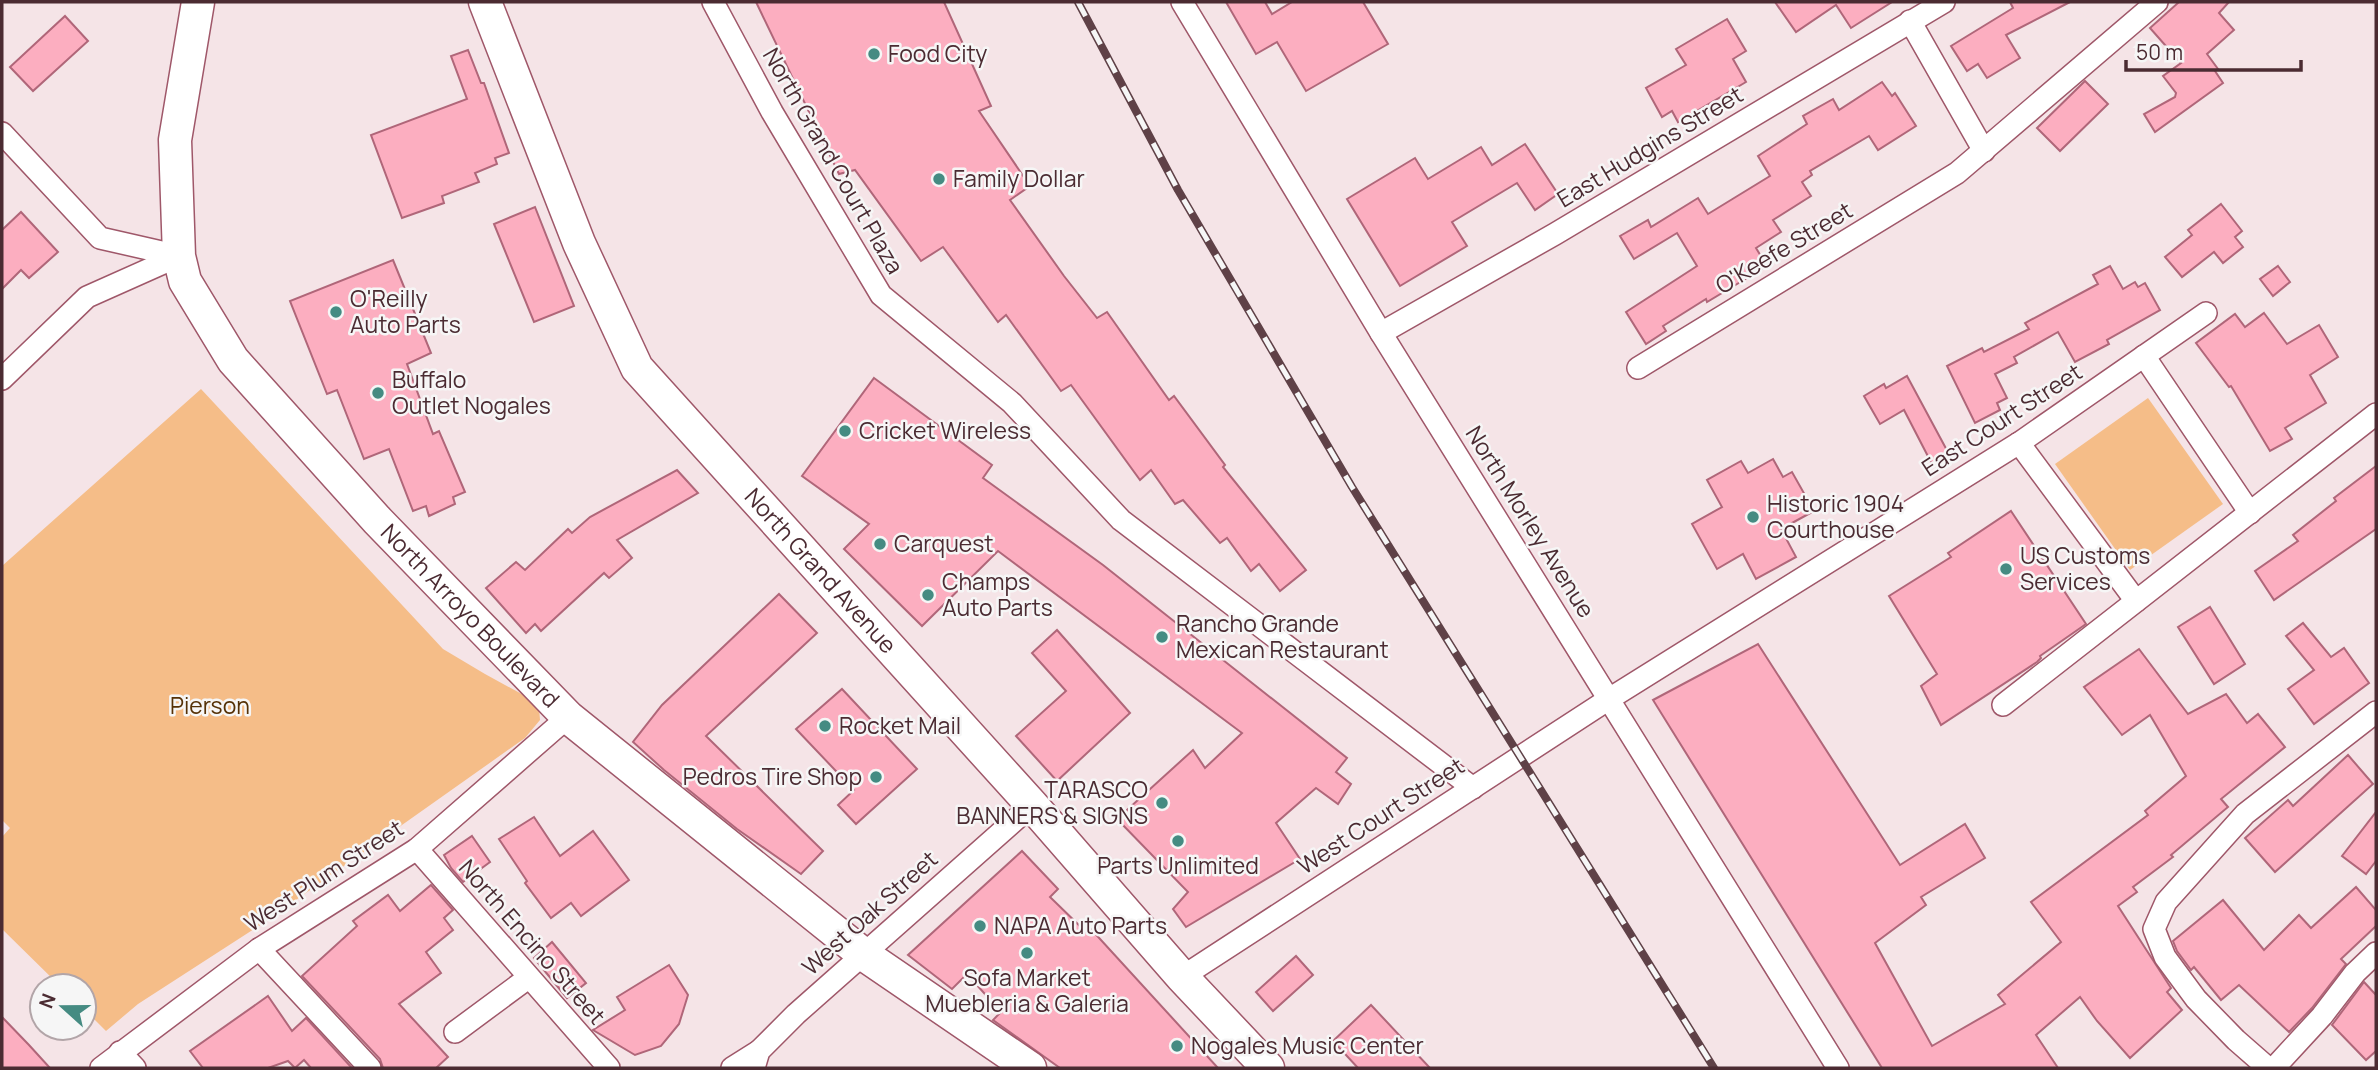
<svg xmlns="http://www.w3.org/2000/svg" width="2378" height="1070" font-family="Manrope,sans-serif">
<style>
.green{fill:#f5bd88}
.building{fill:#fcaec0;stroke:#b06679;stroke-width:2}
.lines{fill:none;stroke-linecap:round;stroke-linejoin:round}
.minor-casing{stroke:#9f5769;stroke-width:24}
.primary-casing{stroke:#9f5769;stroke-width:35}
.minor{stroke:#fff;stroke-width:21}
.primary{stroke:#fff;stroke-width:32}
.rail-casing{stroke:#5f4147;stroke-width:8}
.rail{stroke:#f6f6f6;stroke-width:5;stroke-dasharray:16;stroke-linecap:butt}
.poi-dot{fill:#458b82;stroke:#f6f6f6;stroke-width:2.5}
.labels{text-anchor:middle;stroke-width:5;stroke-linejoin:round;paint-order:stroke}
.poi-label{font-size:23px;fill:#4b2b32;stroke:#f6f6f6;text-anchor:start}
.street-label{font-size:23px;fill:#4b2b32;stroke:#f6f6f6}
.park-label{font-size:23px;fill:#553106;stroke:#f6f6f6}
</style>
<rect width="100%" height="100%" fill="#f5e4e7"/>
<g class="green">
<polygon points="201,389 443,649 485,674 529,698 539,708 540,720 525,738 262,924 138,1004 106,1031 84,1009 84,986 60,986 2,929 2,837 10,828 2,820 2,566"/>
<polygon points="2148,398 2223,504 2130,570 2055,464"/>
</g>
<g class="building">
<polygon points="756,2 944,2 991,106 979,111 1030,186 1010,200 1064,276 1097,318 1107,312 1169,400 1174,396 1225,465 1223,467 1306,570 1280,591 1259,564 1251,571 1227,538 1220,543 1183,500 1175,504 1151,470 1140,480 1071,385 1061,391 1006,315 998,322 943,247 921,261 855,170 839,174"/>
<polygon points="1226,2 1265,2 1272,14 1292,2 1363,2 1388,44 1306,91 1277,42 1256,54"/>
<polygon points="1775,2 1892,2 1851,28 1836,5 1796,32"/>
<polygon points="2010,2 2070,2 2006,35 2020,58 1987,78 1978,64 1967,71 1951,46 2013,8"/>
<polygon points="2179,2 2229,2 2219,13 2234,30 2207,54 2218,69 2215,71 2223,83 2155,132 2144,114 2175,97 2176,93 2163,76 2181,63 2150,28"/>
<polygon points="65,16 88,41 33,91 10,67"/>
<polygon points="1727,19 1746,51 1733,59 1746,82 1678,122 1672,111 1662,117 1646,88 1686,65 1676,49"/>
<polygon points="468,50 481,83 484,83 509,153 495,158 497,164 475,173 479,182 442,196 444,203 402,218 371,135 467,99 451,56"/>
<polygon points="2085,81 2108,104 2060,151 2037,128"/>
<polygon points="1882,82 1892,96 1895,93 1916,126 1878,150 1869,136 1810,171 1812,175 1802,182 1811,196 1773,220 1781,232 1756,248 1767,266 1707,302 1706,299 1663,326 1666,331 1646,344 1626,312 1697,266 1677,233 1634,259 1620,236 1648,220 1651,227 1698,198 1708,214 1770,176 1758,156 1807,124 1803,116 1833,99 1839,110"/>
<polygon points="1525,144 1558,194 1535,210 1517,183 1452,222 1467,246 1400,286 1347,199 1415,158 1428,179 1481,147 1492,165"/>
<polygon points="2221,204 2242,231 2235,237 2243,247 2223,263 2214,252 2182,277 2165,257 2192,235 2188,230"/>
<polygon points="535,207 574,306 534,322 494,224"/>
<polygon points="21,212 58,252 29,278 21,270 2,289 2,230"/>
<polygon points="393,260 431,353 407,364 433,434 439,431 465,492 453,497 455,504 429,516 426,506 413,511 389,449 364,459 337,390 327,394 290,301"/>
<polygon points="2110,266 2123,289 2135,282 2138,287 2145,283 2160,310 2107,340 2109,344 2075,362 2058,332 2014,357 2017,363 1995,374 2007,398 1997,403 2000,410 1975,423 1947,366 1982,348 1984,352 2029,329 2025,323 2098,284 2093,275"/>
<polygon points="2278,266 2290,282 2273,296 2260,279"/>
<polygon points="2264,313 2287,344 2319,325 2338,357 2310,375 2326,403 2285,428 2292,439 2270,451 2231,386 2229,387 2196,343 2235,314 2245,327"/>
<polygon points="1907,376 1950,456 1933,466 1904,410 1880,424 1864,396 1884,384 1886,388"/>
<polygon points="874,378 992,465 983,478 1103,565 1347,758 1336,772 1351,784 1338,804 1316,788 1276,823 1300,859 1186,927 1173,909 1188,892 1117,819 1193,750 1205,768 1242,733 998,551 922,626 844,549 869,524 802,476"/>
<polygon points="1773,459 1783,477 1792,472 1814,511 1781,529 1796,557 1756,579 1743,554 1717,569 1692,524 1722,507 1707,480 1741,461 1748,473"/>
<polygon points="2376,466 2376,529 2274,600 2255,571 2298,541 2293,535 2336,501 2334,498"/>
<polygon points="677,470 698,493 617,540 632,558 609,578 604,573 541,631 535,624 526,633 486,588 516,562 525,570 568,529 572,533 590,517"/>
<polygon points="2011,511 2086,624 2040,656 2041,658 2037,662 1941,725 1921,686 1937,674 1889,596 1951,557 1948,553"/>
<polygon points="779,594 817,633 706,736 823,851 801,874 737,829 664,770 633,742 662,705"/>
<polygon points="2210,607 2245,664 2214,684 2178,627"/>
<polygon points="2303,623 2331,657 2344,648 2369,683 2314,724 2288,689 2314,670 2286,636"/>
<polygon points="1057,630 1130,713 1057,781 1016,736 1066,691 1032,653"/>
<polygon points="1758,644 1900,865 1965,824 1985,858 1921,897 1926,905 1875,943 1932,1046 2005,1004 1998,995 2061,942 2031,902 2148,815 2145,811 2186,776 2150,715 2122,735 2084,687 2139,649 2188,714 2226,694 2247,723 2258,714 2285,747 2221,799 2228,807 2171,855 2173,857 2133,887 2137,892 2118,906 2171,988 2167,992 2182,1010 2130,1058 2097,1021 2080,997 2036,1035 2058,1068 1882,1068 1653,700"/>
<polygon points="842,689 917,769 856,824 838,805 854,790 796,729"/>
<polygon points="2348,755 2373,784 2275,872 2245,838 2288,800 2293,806"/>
<polygon points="2376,812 2376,861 2366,874 2342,856"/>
<polygon points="534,817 560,856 593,831 629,880 581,916 571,903 551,918 525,883 527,881 499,839"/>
<polygon points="472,836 490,862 463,882 451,868 444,855"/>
<polygon points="1022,851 1058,889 1050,897 1086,932 1090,928 1218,1068 1060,1068 993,1020 1001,1012 967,974 952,989 908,955"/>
<polygon points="431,885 453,910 444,918 453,930 426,952 441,973 399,1004 448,1057 436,1068 383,1068 380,1059 302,976 357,926 353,921 388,895 400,911"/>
<polygon points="2356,887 2376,910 2376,926 2341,959 2346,964 2312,1008 2289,1032 2239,985 2221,1000 2194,967 2191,970 2177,951 2173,941 2223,900 2264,950 2299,915 2311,928"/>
<polygon points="552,942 586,983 567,998 534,958"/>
<polygon points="1296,956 1313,975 1273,1011 1256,992"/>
<polygon points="669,965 688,995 679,1024 661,1046 635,1055 593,1030 625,1010 617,997"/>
<polygon points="2364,982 2376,995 2376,1051 2366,1060 2332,1025"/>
<polygon points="268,996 292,1031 306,1018 352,1068 311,1068 304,1060 295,1068 288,1061 268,1068 203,1068 190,1051"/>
<polygon points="1371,1005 1430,1068 1358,1068 1333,1041"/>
<polygon points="2,1017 29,1045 50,1068 2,1068"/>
</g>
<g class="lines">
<defs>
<g id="minor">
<polyline points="713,2 772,112 881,295 1012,403 1121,520 1473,788"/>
<polyline points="1182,2 1381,333 1838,1068"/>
<polyline points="1910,21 1984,151"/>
<polyline points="2,133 100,238 179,256"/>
<polyline points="1381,333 1555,234 1944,2"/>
<polyline points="2144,356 2250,513"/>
<polyline points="1638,368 1957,173 2157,2"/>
<polyline points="2,379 87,297 179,256"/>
<polyline points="2019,443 2136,601"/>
<polyline points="2003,705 2376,414"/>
<polyline points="417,849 609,1068"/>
<polyline points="259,949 370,1068"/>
<polyline points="1182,977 1609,699 2019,443 2206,313"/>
<polyline points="455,1032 528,978"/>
<polyline points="120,1052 135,1068"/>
<polyline points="101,1068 259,949 417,849 568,717"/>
<polyline points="732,1068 759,1051"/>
<polyline points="754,1068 759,1051 796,1014 1032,805"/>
<polyline points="2268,1068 2236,1040 2196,999 2165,957 2154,929 2166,902 2245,814 2376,712"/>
<polyline points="2274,1068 2322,1016 2355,973 2376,953"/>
</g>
<g id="primary">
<path id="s1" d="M198,2L175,140L179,256L185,281L233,360L377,520L568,717L863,954L1030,1068"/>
<path id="s2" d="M485,2L579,243L637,368L1032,805L1182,977L1268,1068"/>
</g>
</defs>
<use href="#minor" class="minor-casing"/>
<use href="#primary" class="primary-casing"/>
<use href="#minor" class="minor"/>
<use href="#primary" class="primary"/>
<defs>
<polyline id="rail" points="1078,2 1178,190 1352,487 1714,1068"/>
</defs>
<use href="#rail" class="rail-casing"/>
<use href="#rail" class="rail"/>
</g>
<g class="poi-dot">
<circle cx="874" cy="54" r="7"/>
<circle cx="939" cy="179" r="7"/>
<circle cx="336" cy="312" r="7"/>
<circle cx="378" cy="393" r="7"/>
<circle cx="845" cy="431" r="7"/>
<circle cx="1753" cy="517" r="7"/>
<circle cx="880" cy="544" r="7"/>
<circle cx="2006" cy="569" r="7"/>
<circle cx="928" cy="595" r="7"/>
<circle cx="1162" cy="637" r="7"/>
<circle cx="825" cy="726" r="7"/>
<circle cx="876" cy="777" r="7"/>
<circle cx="1162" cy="803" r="7"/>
<circle cx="1178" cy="841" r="7"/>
<circle cx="980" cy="926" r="7"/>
<circle cx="1027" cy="953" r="7"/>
<circle cx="1177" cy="1046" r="7"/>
</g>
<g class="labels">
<g class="poi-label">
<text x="888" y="62">Food City</text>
<text x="953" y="187">Family Dollar</text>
<text x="350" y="307">O'Reilly<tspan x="350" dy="26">Auto Parts</tspan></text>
<text x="392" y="388">Buffalo<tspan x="392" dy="26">Outlet Nogales</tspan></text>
<text x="859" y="439">Cricket Wireless</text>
<text x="1767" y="512">Historic 1904<tspan x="1767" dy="26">Courthouse</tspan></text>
<text x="894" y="552">Carquest</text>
<text x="2020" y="564">US Customs<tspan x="2020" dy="26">Services</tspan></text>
<text x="942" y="590">Champs<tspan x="942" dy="26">Auto Parts</tspan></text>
<text x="1176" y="632">Rancho Grande<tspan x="1176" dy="26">Mexican Restaurant</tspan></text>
<text x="839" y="734">Rocket Mail</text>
<text x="862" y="785" text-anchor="end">Pedros Tire Shop</text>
<text x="1148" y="798" text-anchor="end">TARASCO<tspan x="1148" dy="26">BANNERS &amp; SIGNS</tspan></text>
<text x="1178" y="874" text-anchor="middle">Parts Unlimited</text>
<text x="994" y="934">NAPA Auto Parts</text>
<text x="1027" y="986" text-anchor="middle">Sofa Market<tspan x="1027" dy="26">Muebleria &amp; Galeria</tspan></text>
<text x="1191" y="1054">Nogales Music Center</text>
</g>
<g class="street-label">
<text transform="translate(1650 147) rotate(-31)" y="8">East Hudgins Street</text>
<text transform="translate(833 161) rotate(60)" y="8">North Grand Court Plaza</text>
<text transform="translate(1784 248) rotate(-31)" y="8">O'Keefe Street</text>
<text transform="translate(2002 420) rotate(-33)" y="8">East Court Street</text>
<text transform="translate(1530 522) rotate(58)" y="8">North Morley Avenue</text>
<text dy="8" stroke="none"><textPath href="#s2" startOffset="670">North Grand Avenue</textPath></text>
<text dy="8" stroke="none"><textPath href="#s1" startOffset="723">North Arroyo Boulevard</textPath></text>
<text transform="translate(1381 816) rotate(-33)" y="8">West Court Street</text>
<text transform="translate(324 876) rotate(-33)" y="8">West Plum Street</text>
<text transform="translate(870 913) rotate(-42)" y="8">West Oak Street</text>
<text transform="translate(532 942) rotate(49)" y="8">North Encino Street</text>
</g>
<g class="park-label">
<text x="210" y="714">Pierson</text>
</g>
</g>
<rect width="2378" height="1070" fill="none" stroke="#4b2b32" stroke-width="7"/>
<g transform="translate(63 1007) rotate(291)"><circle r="33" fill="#f6f6f6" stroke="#b2a5a8" stroke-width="2"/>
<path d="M0-5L12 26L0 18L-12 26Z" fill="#458b82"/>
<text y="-10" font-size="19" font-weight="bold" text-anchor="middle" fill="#4b2b32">N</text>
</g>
<path d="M2126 60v10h175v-10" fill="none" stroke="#4b2b32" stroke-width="3.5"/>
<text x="2136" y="60" font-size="21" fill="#4b2b32" stroke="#f6f6f6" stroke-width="5" paint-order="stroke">50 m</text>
</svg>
